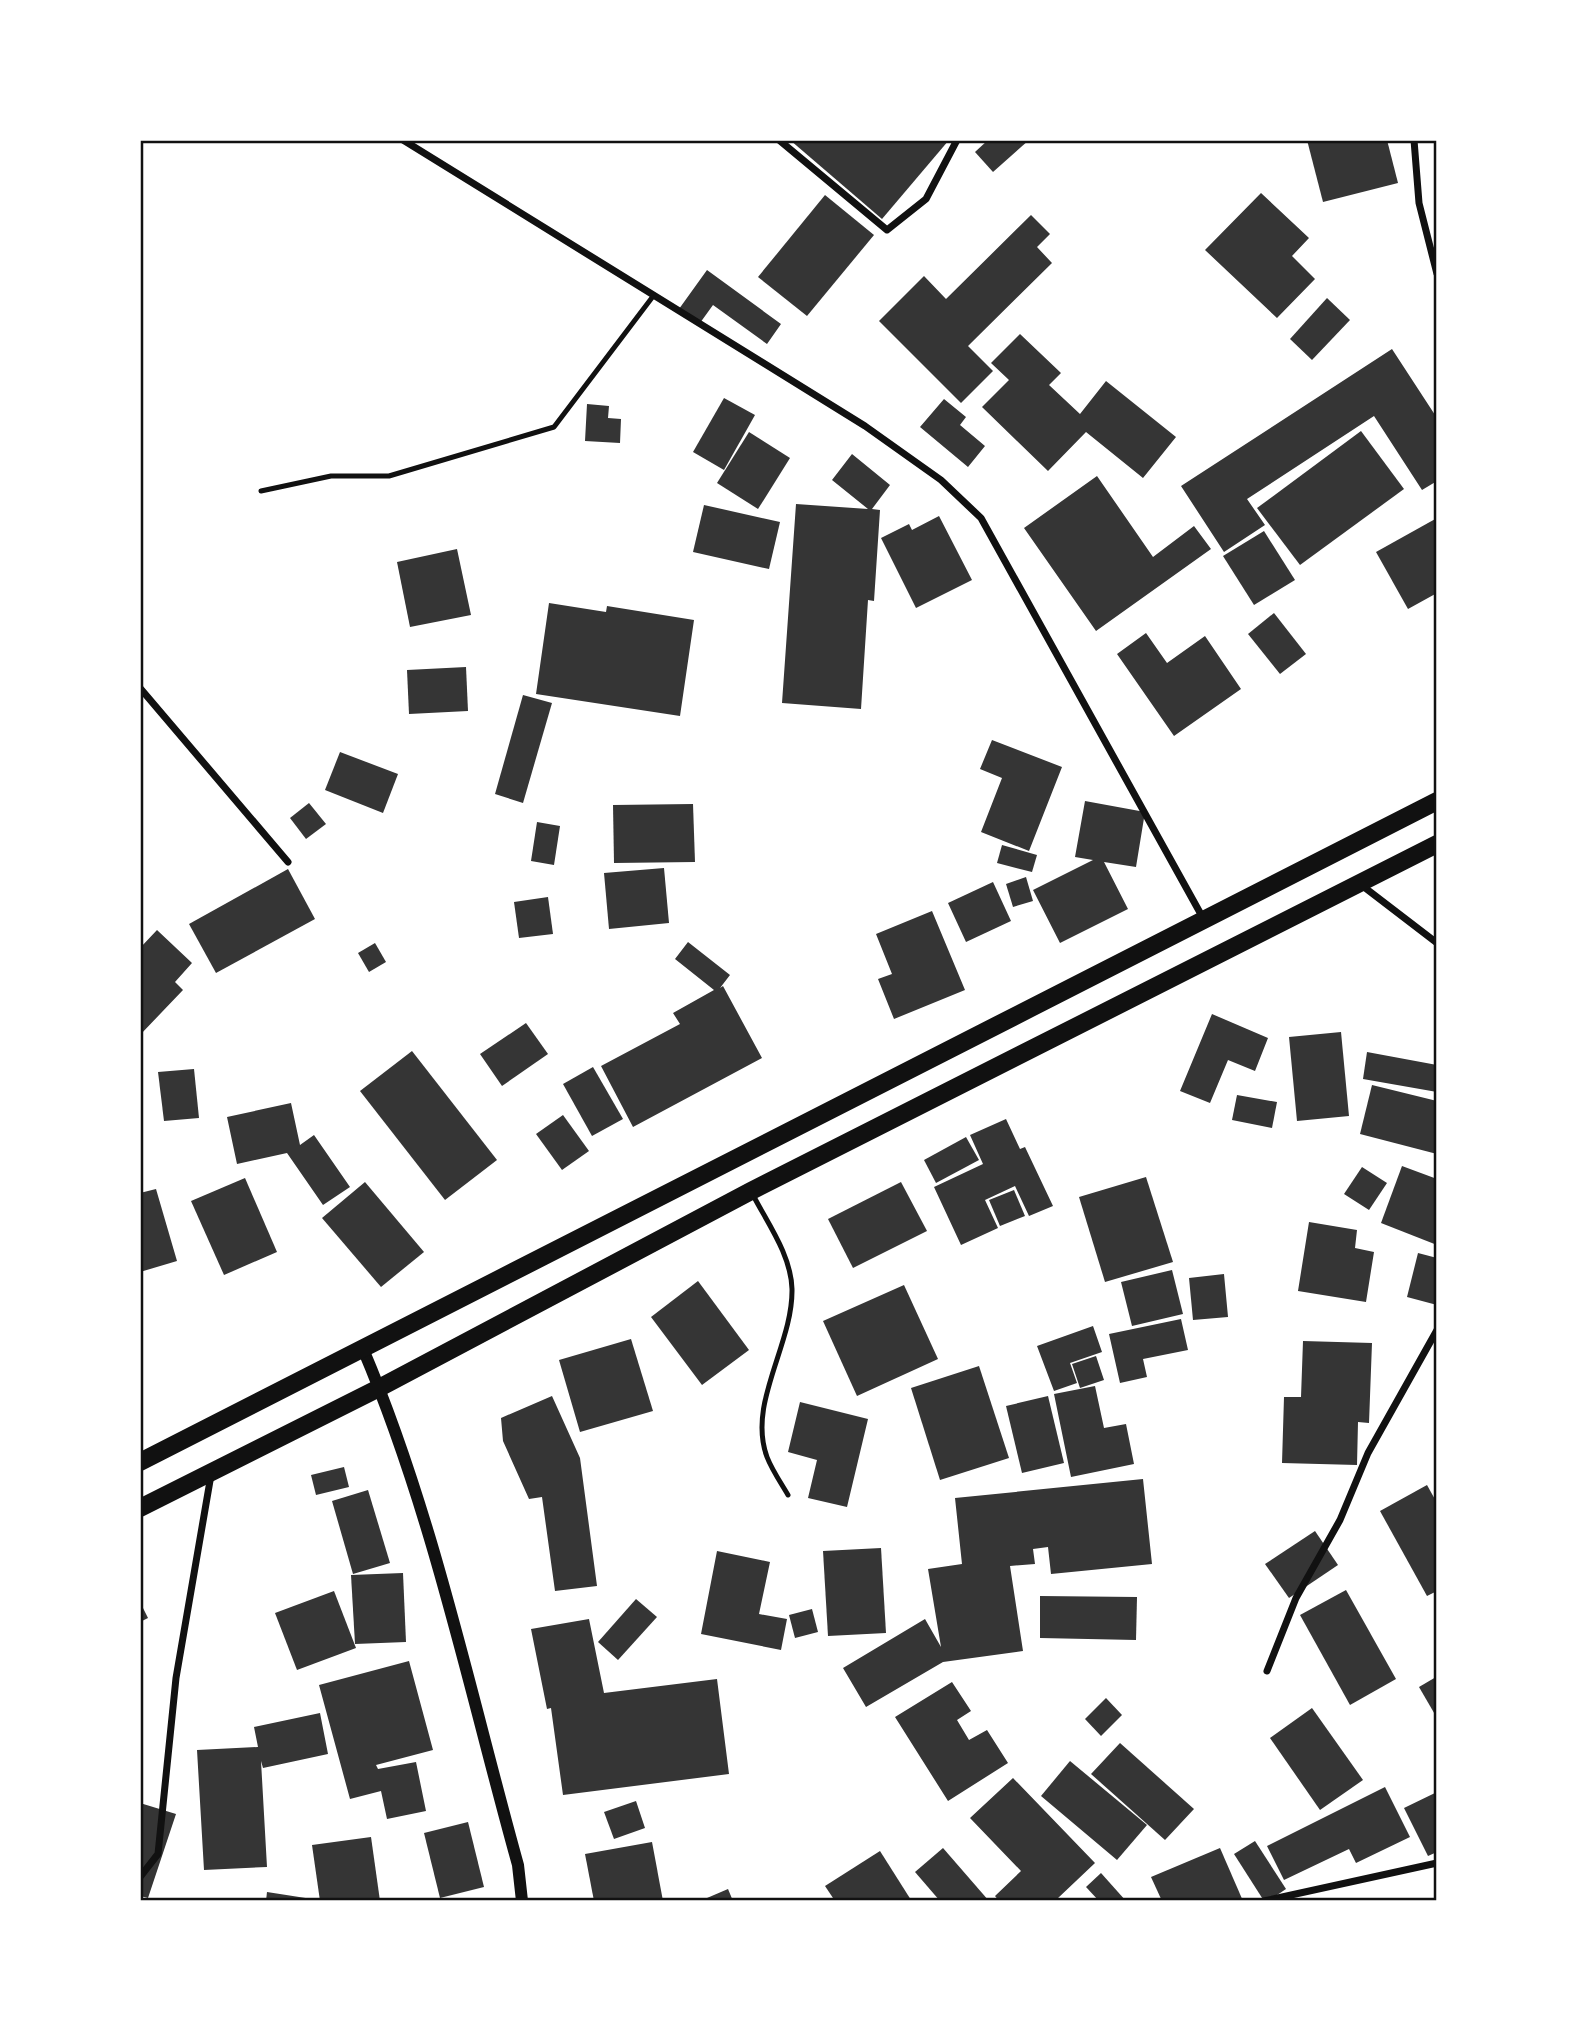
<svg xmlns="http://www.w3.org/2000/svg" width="1577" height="2041" font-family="Montserrat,sans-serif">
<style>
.building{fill:#353535}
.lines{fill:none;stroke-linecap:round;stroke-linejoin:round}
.service{stroke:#111;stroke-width:5}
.minor{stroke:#111;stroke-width:7}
.tertiary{stroke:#111;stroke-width:12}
.primary{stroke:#111;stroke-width:18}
.neatline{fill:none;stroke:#111;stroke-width:2.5}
</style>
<rect width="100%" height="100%" fill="#fff"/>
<g class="building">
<polygon points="790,140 949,140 882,219"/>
<polygon points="988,140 1029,140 993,172 975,152"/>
<polygon points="1307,140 1387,140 1398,183 1323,202"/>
<polygon points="1261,193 1309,238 1292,256 1315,279 1277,318 1205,250"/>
<polygon points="825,195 874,235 807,316 758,277"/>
<polygon points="1031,215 1050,234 1037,247 1052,263 968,346 993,371 961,403 879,321 924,276 946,299"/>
<polygon points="707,270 781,324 767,344 713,305 700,323 679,309"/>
<polygon points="1327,298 1350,320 1312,360 1290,339"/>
<polygon points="1020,334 1061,373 1049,385 1080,414 1106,381 1176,437 1143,478 1086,432 1048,471 982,407 1009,380 991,363"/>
<polygon points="1392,349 1437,418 1437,481 1422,490 1374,416 1247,499 1265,525 1224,552 1181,486"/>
<polygon points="724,398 755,415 724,470 693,452"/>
<polygon points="944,399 966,417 960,425 985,446 968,467 920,427"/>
<polygon points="587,404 609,406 608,418 621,419 620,443 585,441"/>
<polygon points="1361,431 1404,489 1300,565 1257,508"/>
<polygon points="749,432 790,458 758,509 717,483"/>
<polygon points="852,454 890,485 872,509 880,510 874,601 868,600 861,709 782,703 796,504 868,509 832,480"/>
<polygon points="1097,476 1153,557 1194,526 1211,549 1096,631 1024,528"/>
<polygon points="704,505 780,522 769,569 693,552"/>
<polygon points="939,516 972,580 916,608 881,538 909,524 912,530"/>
<polygon points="1437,518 1437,593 1408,609 1376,552"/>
<polygon points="1264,531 1295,580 1254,605 1223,556"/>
<polygon points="457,549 471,615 410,627 397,562"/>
<polygon points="549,603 606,612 607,606 694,620 680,716 536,694"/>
<polygon points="1274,613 1306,654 1280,674 1248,634"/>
<polygon points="1146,633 1167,663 1205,636 1241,689 1174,736 1117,654"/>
<polygon points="466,667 468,711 409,714 407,670"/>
<polygon points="523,695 552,703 523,803 495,794"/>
<polygon points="992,740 1062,767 1029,851 981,832 1002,778 980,769"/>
<polygon points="340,752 398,774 383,813 325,790"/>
<polygon points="1085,801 1145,812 1136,867 1104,862 1128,909 1060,943 1033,890 1093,860 1075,857"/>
<polygon points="309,803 326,824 306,839 290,818"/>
<polygon points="693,804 695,862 614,863 613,805"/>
<polygon points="537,822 560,826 554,865 531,861"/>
<polygon points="1002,845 1037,855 1032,872 997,863"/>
<polygon points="664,868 669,923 609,929 604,873"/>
<polygon points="288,869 315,919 216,973 189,924"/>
<polygon points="1026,877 1033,901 1013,907 1006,884"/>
<polygon points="993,882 1011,921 966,942 948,903"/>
<polygon points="548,897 553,934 519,938 514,902"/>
<polygon points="932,911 965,990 894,1019 878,979 892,974 876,934"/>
<polygon points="157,930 192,963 175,982 183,990 140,1035 140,948"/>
<polygon points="688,942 730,975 720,988 723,986 762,1058 633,1127 601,1066 680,1024 673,1013 714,990 675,959"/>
<polygon points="375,943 386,962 369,972 358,953"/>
<polygon points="1212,1014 1268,1038 1255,1071 1228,1060 1210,1103 1180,1091"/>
<polygon points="526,1023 548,1054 502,1086 480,1054"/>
<polygon points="1341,1032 1349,1116 1297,1121 1289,1037"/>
<polygon points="412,1051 497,1160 445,1200 360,1091"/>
<polygon points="1367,1052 1437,1065 1437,1092 1363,1079"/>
<polygon points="593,1067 623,1119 592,1136 563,1084"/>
<polygon points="194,1069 199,1118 164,1121 158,1072"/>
<polygon points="1372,1085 1437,1101 1437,1154 1360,1134"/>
<polygon points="1237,1095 1277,1102 1272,1128 1232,1120"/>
<polygon points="291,1103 300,1145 314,1135 350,1187 323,1205 287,1153 237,1164 227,1117"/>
<polygon points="563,1115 589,1151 562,1170 536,1134"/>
<polygon points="1006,1119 1020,1149 1025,1147 1053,1206 1029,1216 1015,1186 985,1200 998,1228 961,1245 934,1187 983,1164 970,1135"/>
<polygon points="966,1137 979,1160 936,1183 924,1160"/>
<polygon points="1402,1166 1437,1179 1437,1245 1381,1223"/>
<polygon points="1362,1167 1387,1183 1369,1210 1344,1194"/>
<polygon points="1146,1177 1173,1262 1105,1282 1079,1197"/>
<polygon points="245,1178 277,1252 224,1275 191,1201"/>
<polygon points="365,1182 424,1252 381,1287 322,1218"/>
<polygon points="901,1182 927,1231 853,1268 828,1219"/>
<polygon points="156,1189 177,1261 140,1272 140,1193"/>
<polygon points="1014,1190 1025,1216 1000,1226 989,1200"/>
<polygon points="1309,1222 1357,1230 1355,1248 1374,1252 1366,1302 1298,1291"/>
<polygon points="1418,1253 1437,1258 1437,1305 1407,1297"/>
<polygon points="1172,1270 1183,1314 1132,1326 1121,1282"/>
<polygon points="1224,1274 1228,1317 1193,1320 1189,1278"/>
<polygon points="698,1281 749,1350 702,1385 651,1317"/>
<polygon points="904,1285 938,1359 857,1396 823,1321"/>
<polygon points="1181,1319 1188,1350 1143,1359 1147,1377 1120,1383 1109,1334"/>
<polygon points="1093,1326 1102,1352 1070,1363 1077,1383 1054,1391 1037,1346"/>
<polygon points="631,1339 653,1411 580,1432 559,1360"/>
<polygon points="1303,1341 1372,1343 1369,1423 1358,1422 1357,1465 1282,1463 1284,1397 1301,1397"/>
<polygon points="1096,1356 1104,1380 1080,1388 1072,1364"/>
<polygon points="979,1366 1009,1458 940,1480 911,1388"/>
<polygon points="1095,1386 1104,1428 1126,1424 1134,1464 1071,1477 1054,1394"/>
<polygon points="552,1396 580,1458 597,1586 555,1591 542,1497 529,1499 503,1441 501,1418"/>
<polygon points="1048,1396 1064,1463 1022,1473 1006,1406"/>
<polygon points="800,1402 868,1419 847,1507 808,1498 817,1460 788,1452"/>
<polygon points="344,1467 349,1487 316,1495 311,1475"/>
<polygon points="1143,1479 1152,1564 1051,1574 1048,1547 1033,1549 1035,1564 1010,1566 1023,1651 943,1662 866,1707 843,1668 925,1619 941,1647 928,1569 962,1564 955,1498"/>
<polygon points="1427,1485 1437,1503 1437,1591 1427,1596 1380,1511"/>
<polygon points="368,1490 390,1563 353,1574 332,1501"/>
<polygon points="1315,1531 1338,1565 1289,1598 1265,1564"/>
<polygon points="881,1548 886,1633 828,1636 823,1551"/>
<polygon points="717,1551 770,1562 759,1614 787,1619 781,1650 701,1634"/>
<polygon points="403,1573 406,1642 355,1644 351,1575"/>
<polygon points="1346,1590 1396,1679 1350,1705 1300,1615"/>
<polygon points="334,1591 356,1648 297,1670 275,1613"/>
<polygon points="1040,1596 1137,1597 1136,1640 1040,1638"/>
<polygon points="636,1599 657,1617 618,1660 598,1642"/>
<polygon points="140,1602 148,1618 140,1622"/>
<polygon points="812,1609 818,1632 795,1638 789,1615"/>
<polygon points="589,1619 604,1693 717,1679 729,1774 563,1795 551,1708 547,1709 531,1629"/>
<polygon points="409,1661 433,1750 376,1765 378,1769 416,1762 426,1811 387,1819 381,1791 350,1799 319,1685"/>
<polygon points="1436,1677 1437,1679 1437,1718 1419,1687"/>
<polygon points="952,1682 971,1711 957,1720 969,1740 987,1730 1008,1763 948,1801 895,1717"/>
<polygon points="1106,1698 1122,1715 1101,1736 1085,1719"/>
<polygon points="1312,1708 1363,1780 1320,1810 1270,1738"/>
<polygon points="320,1713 328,1754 263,1768 261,1761 267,1867 204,1870 197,1750 258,1747 254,1727"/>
<polygon points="1120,1743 1194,1809 1165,1840 1091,1774"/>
<polygon points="1070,1761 1147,1825 1117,1860 1041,1796"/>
<polygon points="1013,1778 1095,1863 1057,1899 1059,1901 999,1901 995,1896 1021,1871 970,1818"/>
<polygon points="1385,1787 1410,1837 1356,1863 1349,1849 1284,1880 1267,1846"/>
<polygon points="1437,1792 1437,1852 1428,1856 1404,1808"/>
<polygon points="636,1801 645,1828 614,1839 604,1812"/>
<polygon points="140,1803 176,1814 148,1898 140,1896"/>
<polygon points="468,1822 484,1887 440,1898 424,1833"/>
<polygon points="371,1837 380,1901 320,1901 312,1845"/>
<polygon points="1255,1841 1286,1889 1268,1901 1264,1901 1234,1854"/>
<polygon points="652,1842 663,1901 594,1901 585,1854"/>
<polygon points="943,1848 989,1901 940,1901 915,1872"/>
<polygon points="1220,1848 1243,1901 1162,1901 1151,1877"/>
<polygon points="880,1851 911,1900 835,1901 825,1886"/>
<polygon points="1101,1873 1126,1901 1099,1901 1086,1887"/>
<polygon points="728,1889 733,1901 700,1901"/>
<polygon points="267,1892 312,1899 312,1901 266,1901"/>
</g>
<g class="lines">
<g class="service">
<polyline points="261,491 331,476 389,476 554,427 654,295"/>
<path d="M753,1195C768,1224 791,1255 792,1289C793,1345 747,1403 767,1457C772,1470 781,1483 788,1495"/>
</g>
<g class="minor">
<polyline points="403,140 865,426 941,480 981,518 1203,918"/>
<polyline points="779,140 887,230 926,199 957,140"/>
<polyline points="1414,140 1419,203 1437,274"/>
<polyline points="140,688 288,862"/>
<polyline points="1360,884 1437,943"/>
<polyline points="1267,1671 1296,1598 1340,1520 1368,1453 1437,1330"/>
<polyline points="140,1877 158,1854 176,1678 211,1475"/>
<polyline points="1264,1901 1437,1863"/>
</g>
<path class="tertiary" d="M363,1349C433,1514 470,1693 518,1865L522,1901"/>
<g class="primary">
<polyline points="140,1462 1437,801"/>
<polyline points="140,1508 379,1388 751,1191 1437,844"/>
</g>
</g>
<rect width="1577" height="2041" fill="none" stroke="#ffffff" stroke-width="284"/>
<rect x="142" y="142" width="1293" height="1757" class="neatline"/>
</svg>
